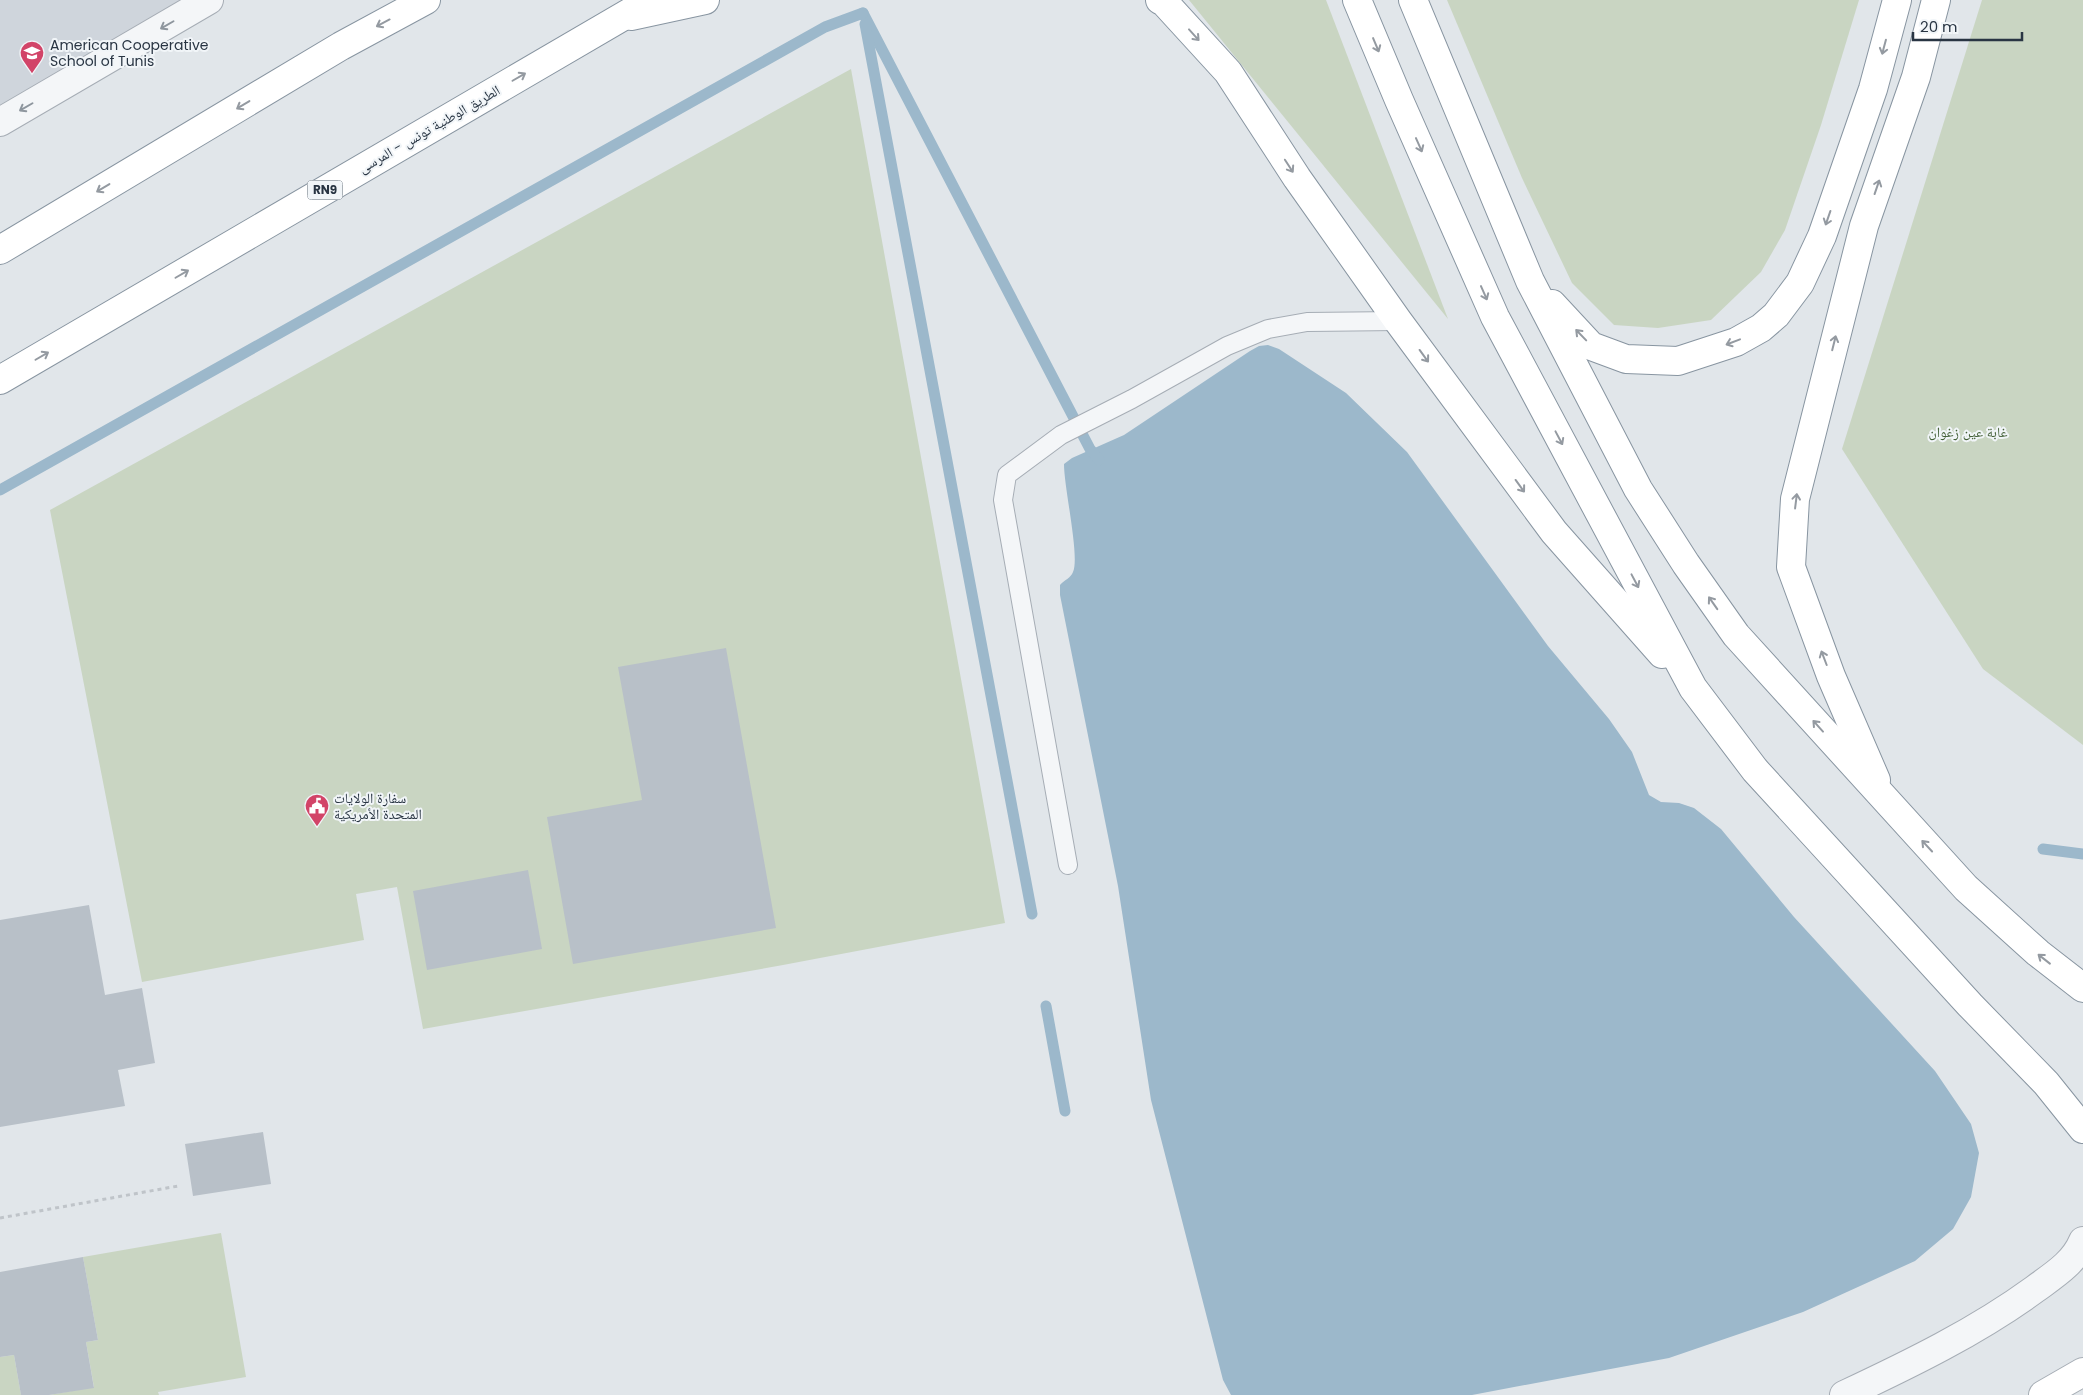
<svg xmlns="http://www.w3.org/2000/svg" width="2083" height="1395" font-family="Poppins,'Noto Naskh Arabic',sans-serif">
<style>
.built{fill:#cfd5dc}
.green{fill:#c9d5c2}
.water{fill:#9cb8cb}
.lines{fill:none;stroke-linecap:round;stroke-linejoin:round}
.stream{stroke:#9cb8cb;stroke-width:11}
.building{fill:#b8c0c8}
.service-casing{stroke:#a6adb5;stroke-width:20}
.tertiary-casing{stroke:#a6adb5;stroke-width:30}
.secondary-casing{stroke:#a6adb5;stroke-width:30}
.trunk-casing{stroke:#8895a1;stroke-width:30}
.path{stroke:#bfc4c9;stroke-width:3;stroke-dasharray:4 4;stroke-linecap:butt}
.service{stroke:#f4f6f8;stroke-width:18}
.tertiary{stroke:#f4f6f8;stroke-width:28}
.secondary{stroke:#fff;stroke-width:28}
.trunk{stroke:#fff;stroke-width:28}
.oneway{stroke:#949aa1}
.oneway2{stroke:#8e969e}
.labels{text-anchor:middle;stroke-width:4;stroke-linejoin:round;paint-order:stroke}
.shield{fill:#f1f5f8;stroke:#656f79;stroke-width:1}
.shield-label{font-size:12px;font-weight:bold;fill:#293543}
.poi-label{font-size:14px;fill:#293543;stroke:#f1f5f8;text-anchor:start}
.street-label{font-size:14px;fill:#293543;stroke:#f1f5f8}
.park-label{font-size:14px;fill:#425f36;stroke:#f1f5f8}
</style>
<rect width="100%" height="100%" fill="#e1e6ea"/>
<polygon class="built" points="0,0 185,0 0,110"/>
<g class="green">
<polygon points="1189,0 1326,0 1448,319"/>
<polygon points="1447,0 1859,0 1821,125 1785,230 1761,272 1711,320 1658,328 1614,325 1572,283 1522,178"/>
<polygon points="1982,0 2083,0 2083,745 1983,669 1842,449"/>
<polygon points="851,69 1005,923 783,965 423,1029 397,887 356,894 364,940 142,982 50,510"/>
<polygon points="221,1233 246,1377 158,1392 159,1395 49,1395 94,1387 86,1342 98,1340 83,1257"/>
<polygon points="14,1355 21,1395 0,1395 0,1357"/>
</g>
<path class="water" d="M1268,345L1279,349L1346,393L1407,452L1548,646L1609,719L1632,752L1649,795L1661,802L1679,803L1694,808L1721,829L1794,917L1935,1071L1971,1124L1979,1153L1971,1197L1953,1229L1915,1261L1803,1312L1669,1358L1472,1395H1231L1223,1380L1151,1100L1118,886L1060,595V585C1064,580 1071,578 1073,572C1080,557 1064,488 1064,464L1072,458L1124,435L1250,351L1259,346Z"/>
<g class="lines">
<g class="stream">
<polyline points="863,13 1090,449 1099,460"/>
<polyline points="865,24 1032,914"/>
<polyline points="0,490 825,27 863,13"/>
<polyline points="2043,849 2083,854"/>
<polyline points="1046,1006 1065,1111"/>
</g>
</g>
<g class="building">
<polygon points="726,648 776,928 573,964 547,817 642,800 618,667"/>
<polygon points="528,870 542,949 427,970 413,891"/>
<polygon points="89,905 105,995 142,988 155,1063 118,1070 125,1106 0,1127 0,920"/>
<polygon points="263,1132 271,1184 193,1196 185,1144"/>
<polygon points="83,1257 98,1340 86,1342 94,1388 49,1395 21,1395 14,1355 0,1357 0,1272"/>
</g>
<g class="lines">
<defs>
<polyline id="service" points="1068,865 1003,500 1007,475 1061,435 1132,399 1227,346 1268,329 1307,322 1398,321"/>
<g id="tertiary">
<polyline points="0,122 209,0"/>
<path d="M1844,1395C1910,1364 1976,1332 2035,1289C2054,1275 2074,1263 2083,1241"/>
</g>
<polyline id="secondary" points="2043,1395 2083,1372"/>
<g id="trunk">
<polyline points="1160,0 1164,2 1228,72 1297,178 1398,321 1554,532 1662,654"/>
<polyline points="1357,0 1399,100 1495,317 1693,688 1755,770 1970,1005 2046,1083 2083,1129"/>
<polyline points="1413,0 1530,281 1638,489 1686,564 1736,635 1966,888 2038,953 2083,988"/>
<polyline points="631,16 705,0"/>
<polyline points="0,250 341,46 426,0"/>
<polyline points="1552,304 1591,346 1626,359 1678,361 1736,342 1761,328 1776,315 1800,283 1822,236 1873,89 1897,0"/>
<polyline points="0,380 651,0"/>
<polyline points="1876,780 1831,676 1791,567 1795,499 1864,226 1916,77 1936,0"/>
</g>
</defs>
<use href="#service" class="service-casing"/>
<use href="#tertiary" class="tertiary-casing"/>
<use href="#secondary" class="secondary-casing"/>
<use href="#trunk" class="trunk-casing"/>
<polyline class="path" points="0,1218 178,1186"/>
<use href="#service" class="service"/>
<use href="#tertiary" class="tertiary"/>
<use href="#secondary" class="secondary"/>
<use href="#trunk" class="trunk"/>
</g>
<defs><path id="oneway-shaft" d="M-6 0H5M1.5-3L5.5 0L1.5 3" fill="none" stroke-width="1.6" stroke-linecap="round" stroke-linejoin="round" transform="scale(1.25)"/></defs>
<g class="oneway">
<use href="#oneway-shaft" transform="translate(383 23) rotate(152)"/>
<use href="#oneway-shaft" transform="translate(1194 35) rotate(48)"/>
<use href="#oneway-shaft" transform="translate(1376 45) rotate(67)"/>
<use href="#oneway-shaft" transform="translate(1884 47) rotate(105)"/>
<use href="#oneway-shaft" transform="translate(519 77) rotate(-30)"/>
<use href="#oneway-shaft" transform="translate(243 105) rotate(149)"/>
<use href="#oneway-shaft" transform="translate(1419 145) rotate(66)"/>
<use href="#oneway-shaft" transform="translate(1289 166) rotate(57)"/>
<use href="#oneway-shaft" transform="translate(1877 187) rotate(-71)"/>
<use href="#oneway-shaft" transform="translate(103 188) rotate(149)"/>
<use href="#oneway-shaft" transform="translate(1828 218) rotate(109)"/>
<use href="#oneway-shaft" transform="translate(182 274) rotate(-30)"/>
<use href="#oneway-shaft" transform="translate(1484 293) rotate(66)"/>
<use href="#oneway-shaft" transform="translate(1581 335) rotate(-134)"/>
<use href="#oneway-shaft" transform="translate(1733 342) rotate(159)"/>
<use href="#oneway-shaft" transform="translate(1834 343) rotate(-76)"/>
<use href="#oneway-shaft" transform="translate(42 356) rotate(-30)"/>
<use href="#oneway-shaft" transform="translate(1424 356) rotate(54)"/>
<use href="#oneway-shaft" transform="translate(1559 438) rotate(62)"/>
<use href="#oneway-shaft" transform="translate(1520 486) rotate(54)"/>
<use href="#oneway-shaft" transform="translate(1796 501) rotate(-83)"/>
<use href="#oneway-shaft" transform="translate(1635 581) rotate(62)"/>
<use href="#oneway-shaft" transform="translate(1713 603) rotate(-125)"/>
<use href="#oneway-shaft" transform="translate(1824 658) rotate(-111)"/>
<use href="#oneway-shaft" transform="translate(1818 726) rotate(-132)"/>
<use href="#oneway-shaft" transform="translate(1927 846) rotate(-133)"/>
<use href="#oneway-shaft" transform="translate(2044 959) rotate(-142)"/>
</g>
<g class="oneway2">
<use href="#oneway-shaft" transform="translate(167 25) rotate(150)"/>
<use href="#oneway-shaft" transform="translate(26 107) rotate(150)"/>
</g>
<defs>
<symbol id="school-pin" viewBox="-11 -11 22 30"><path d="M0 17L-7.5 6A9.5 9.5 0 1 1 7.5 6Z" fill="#d24468" stroke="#f1f5f8"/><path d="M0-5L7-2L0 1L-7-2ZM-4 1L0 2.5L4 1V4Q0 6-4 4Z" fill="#fff"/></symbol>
<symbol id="civic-pin" viewBox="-11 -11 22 30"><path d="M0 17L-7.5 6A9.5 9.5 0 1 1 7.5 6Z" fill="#d24468" stroke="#f1f5f8"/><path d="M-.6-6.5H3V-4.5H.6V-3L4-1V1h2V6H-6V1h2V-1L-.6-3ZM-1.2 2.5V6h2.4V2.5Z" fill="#fff"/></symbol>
</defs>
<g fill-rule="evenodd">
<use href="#school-pin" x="18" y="39" width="28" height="38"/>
<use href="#civic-pin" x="303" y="792" width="28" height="38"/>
</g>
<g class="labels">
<rect class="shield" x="307.5" y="180.5" width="35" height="19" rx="4"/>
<g class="shield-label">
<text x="325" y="194">RN9</text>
</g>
<g class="poi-label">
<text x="50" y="50">American Cooperative<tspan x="50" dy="16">School of Tunis</tspan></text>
<text x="334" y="803">سفارة الولايات<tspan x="334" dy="16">المتحدة الأمريكية</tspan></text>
</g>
<g class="street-label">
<text transform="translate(429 129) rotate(-30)" y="5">الطريق الوطنية تونس - المرسى</text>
</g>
<g class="park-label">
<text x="1968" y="437">غابة عين زغوان</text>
</g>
</g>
<path d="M1913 32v8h109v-8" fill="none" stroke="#293543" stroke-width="2.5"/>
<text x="1920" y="32" font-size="15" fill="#293543" stroke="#f1f5f8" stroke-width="4" paint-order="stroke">20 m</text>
</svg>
